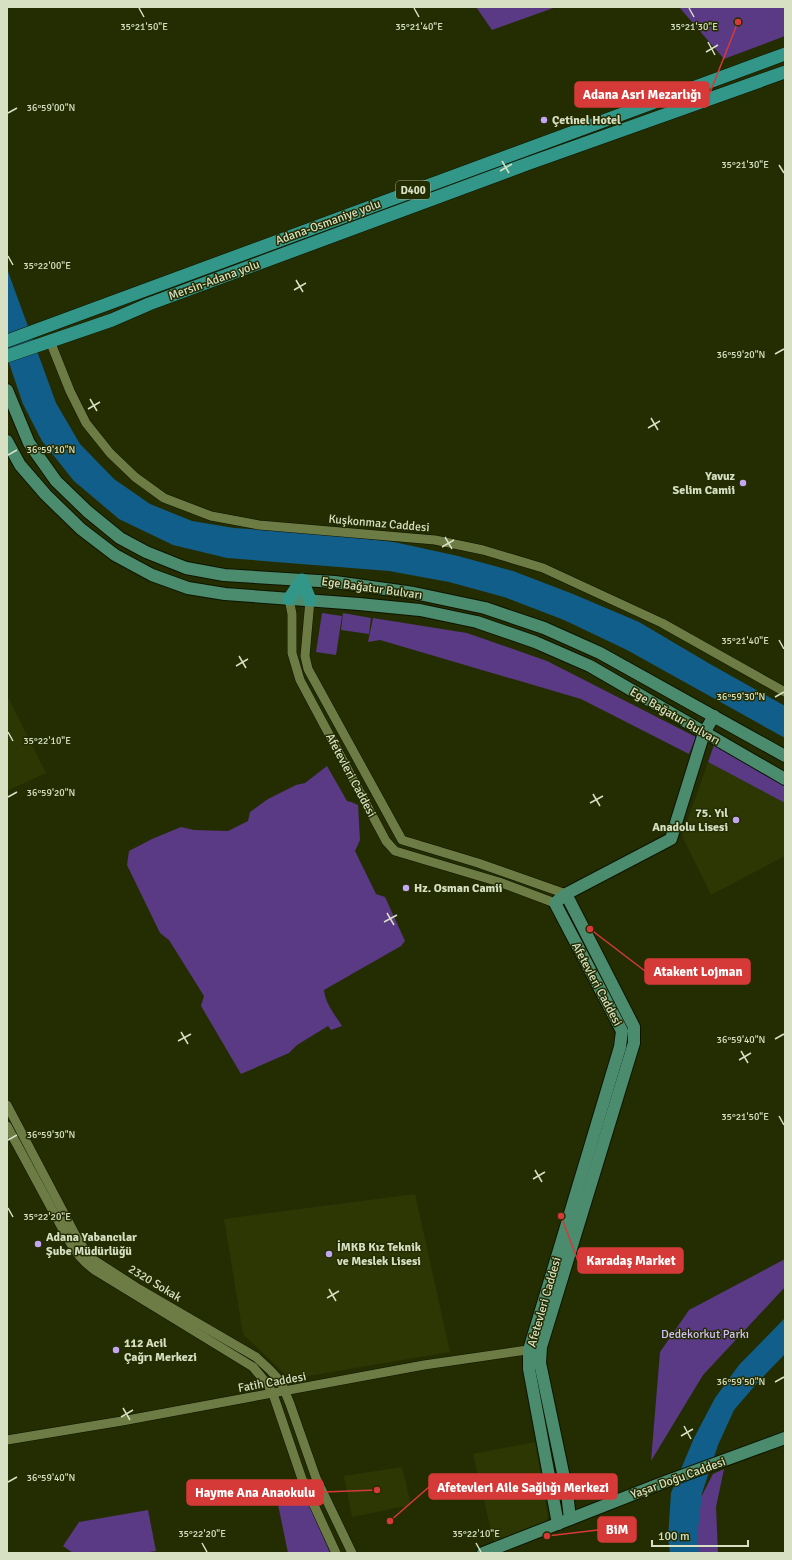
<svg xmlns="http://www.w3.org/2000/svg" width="792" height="1560" font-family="Signika,sans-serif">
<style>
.built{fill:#2c3704}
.green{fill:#5a3985}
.water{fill:#125e8b}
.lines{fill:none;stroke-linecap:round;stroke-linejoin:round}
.minor-casing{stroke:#0e1400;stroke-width:10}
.major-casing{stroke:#0e1400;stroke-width:14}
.highway-casing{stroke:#0e1400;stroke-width:14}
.minor{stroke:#6d7c44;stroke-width:9}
.major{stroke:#4a8c6d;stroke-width:12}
.highway{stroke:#329788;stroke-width:13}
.ticks{fill:none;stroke:#d7e0c3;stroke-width:1.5}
.poi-dot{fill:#c3a7f2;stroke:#242d02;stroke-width:1.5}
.labels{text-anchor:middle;stroke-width:3;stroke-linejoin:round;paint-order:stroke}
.shield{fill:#242d02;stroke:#a1aa89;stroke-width:1}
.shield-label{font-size:11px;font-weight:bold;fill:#d7e0c3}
.poi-label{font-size:12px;font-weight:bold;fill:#d7e0c3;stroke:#242d02;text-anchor:start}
.street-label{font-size:12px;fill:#d7e0c3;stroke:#242d02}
.park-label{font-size:12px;fill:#d3bff6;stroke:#242d02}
.ticks-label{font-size:10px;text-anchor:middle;fill:#d7e0c3;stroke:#242d02;stroke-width:3;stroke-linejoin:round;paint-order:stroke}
.leader{fill:none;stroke:#d63a38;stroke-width:1.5}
.callout-dot{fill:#d63a38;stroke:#242d02;stroke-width:1.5}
.callout{fill:#d63a38;stroke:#d63a38;stroke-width:1.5}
.callout-label{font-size:13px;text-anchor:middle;font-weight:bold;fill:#fff}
</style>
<rect width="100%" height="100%" fill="#242d02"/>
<g class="built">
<polygon points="7,695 46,773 7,791"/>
<polygon points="708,762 785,803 785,856 711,895 682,836"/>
<polygon points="415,1194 450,1352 290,1379 243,1334 224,1219"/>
<polygon points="535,1442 548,1516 546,1523 494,1543 473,1454"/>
<polygon points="402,1467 411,1505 352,1517 344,1476"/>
</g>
<g class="green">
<polygon points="476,7 556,7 492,30"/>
<polygon points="679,7 785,7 785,36 724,59"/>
<polygon points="322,613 342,616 336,655 316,652"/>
<polygon points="343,613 371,618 369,634 341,630"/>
<polygon points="373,618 467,633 547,661 696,737 689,754 581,699 380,640 368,642"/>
<polygon points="714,745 785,783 785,803 708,762"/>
<path d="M327,766L347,801L351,802L358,805L360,840L355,851L376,894L385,897L405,941L401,946L324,990C325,1003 335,1015 342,1026L331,1030L328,1026L297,1045L289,1053L241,1074L201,1006L204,996L169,940L160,933L127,865L129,851L152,839L181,827L194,830L228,831L248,821L250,812L268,799L296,785L305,783Z"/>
<polygon points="785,1259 785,1287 703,1375 651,1461 660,1352 689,1310"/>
<polygon points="724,1469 716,1507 718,1553 694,1553 697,1505 713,1474"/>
<polygon points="300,1483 330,1553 288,1553 274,1485"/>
<polygon points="148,1510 156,1551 143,1553 73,1553 63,1546 79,1522"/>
</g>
<g class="water">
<polygon points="7,269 56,403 80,444 114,479 150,504 192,521 234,528 314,533 394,542 458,556 513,571 573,594 639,622 710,664 785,706 785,738 627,650 564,620 504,597 449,582 389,571 227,558 173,545 119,519 74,481 42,441 23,404 7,357"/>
<polygon points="785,1318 785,1354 758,1382 734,1410 718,1445 702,1493 697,1538 699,1553 670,1553 668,1539 671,1493 694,1438 715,1398 739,1365"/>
</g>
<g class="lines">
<defs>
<g id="minor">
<polyline points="50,341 70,391 86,423 110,453 135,477 164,498 211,516 259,525 435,540 483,550 543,568 662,623 785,692"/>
<polyline points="289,599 292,614 292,653 300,680 386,841 395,851 499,882 555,903"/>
<polyline points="310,600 305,656 308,669 402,840 478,863 566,894"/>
<polyline points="7,1105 76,1236 86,1252 94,1260 139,1289 256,1357 270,1370 281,1382 290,1404 316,1478 352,1553"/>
<path d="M7,1126L68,1239C76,1253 83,1262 96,1271L253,1367L268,1385L273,1394L302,1479L336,1553"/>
<polyline points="7,1440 122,1421 424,1365 534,1349"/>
</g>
<g id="major">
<polyline points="7,390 29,443 56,481 87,511 120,538 146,552 186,568 224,575 335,582 414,593 485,608 544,628 600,653 785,756"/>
<polyline points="7,441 20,465 46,495 81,529 115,555 152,575 188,588 225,594 359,604 420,610 477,622 535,642 590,666 785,779"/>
<polyline points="566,894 634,1027 634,1043 541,1347 540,1363 567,1492 570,1519"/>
<polyline points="558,1524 529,1369 529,1350 620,1047 622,1031 555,903 566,894 671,839 704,733 714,716"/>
<polyline points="483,1553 662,1483 785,1438"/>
</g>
<g id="highway">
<polyline points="7,341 785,54"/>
<polyline points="7,356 112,320 149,304 527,164 785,72"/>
<polyline points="289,599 302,580 310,600"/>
</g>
</defs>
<use href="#minor" class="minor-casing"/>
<use href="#major" class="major-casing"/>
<use href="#highway" class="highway-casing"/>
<use href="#minor" class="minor"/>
<use href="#major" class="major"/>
<use href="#highway" class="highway"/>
</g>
<path class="ticks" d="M139,8L144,17M414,8L419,17M689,8L694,17M708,42L715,55M706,52L718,45M8,113L17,108M502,161L509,173M779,165L784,173M500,171L512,164M8,256L13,265M296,280L303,292M294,290L306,283M775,354L784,349M90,399L97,411M88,409L100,402M651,418L658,430M648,428L660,421M8,455L17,450M445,537L452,549M442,547L454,540M779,640L784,649M239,656L246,668M236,666L248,659M775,697L784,692M8,732L13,741M593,794L600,806M8,797L17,792M590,803L603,796M387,913L394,925M384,922L397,915M181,1032L188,1044M775,1039L784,1034M178,1041L191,1034M741,1051L748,1063M739,1060L751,1053M779,1116L784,1125M8,1140L17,1135M535,1170L542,1182M533,1179L545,1172M8,1208L13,1217M329,1289L336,1301M327,1298L339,1291M775,1382L784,1377M123,1408L130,1420M121,1417L133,1410M684,1426L691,1439M681,1436L693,1429M8,1482L17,1477M202,1543L207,1552M476,1543L481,1552"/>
<g class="poi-dot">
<circle cx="544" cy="120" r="4"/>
<circle cx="743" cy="483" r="4"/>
<circle cx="736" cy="820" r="4"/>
<circle cx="406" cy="888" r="4"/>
<circle cx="38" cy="1244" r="4"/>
<circle cx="329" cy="1254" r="4"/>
<circle cx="116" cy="1350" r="4"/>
</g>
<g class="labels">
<rect class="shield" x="396" y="181" width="34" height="18" rx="3"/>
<g class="shield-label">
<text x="413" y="194">D400</text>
</g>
<g class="poi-label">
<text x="552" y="124">Çetinel Hotel</text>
<text x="735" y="480" text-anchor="end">Yavuz<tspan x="735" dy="14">Selim Camii</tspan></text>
<text x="728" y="817" text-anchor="end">75. Yıl<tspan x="728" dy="14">Anadolu Lisesi</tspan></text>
<text x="414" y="892">Hz. Osman Camii</text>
<text x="46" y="1241">Adana Yabancılar<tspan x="46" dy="14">Şube Müdürlüğü</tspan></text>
<text x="337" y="1251">İMKB Kız Teknik<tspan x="337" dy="14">ve Meslek Lisesi</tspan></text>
<text x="124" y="1347">112 Acil<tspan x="124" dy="14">Çağrı Merkezi</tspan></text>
</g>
<g class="street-label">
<text transform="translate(328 222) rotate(-20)" y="4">Adana-Osmaniye yolu</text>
<text transform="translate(214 280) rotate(-20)" y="4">Mersin-Adana yolu</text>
<text transform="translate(379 523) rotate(5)" y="4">Kuşkonmaz Caddesi</text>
<text transform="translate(372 588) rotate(8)" y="4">Ege Bağatur Bulvarı</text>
<text transform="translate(675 716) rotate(30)" y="4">Ege Bağatur Bulvarı</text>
<text transform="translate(351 775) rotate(62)" y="4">Afetevleri Caddesi</text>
<text transform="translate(597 984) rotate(62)" y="4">Afetevleri Caddesi</text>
<text transform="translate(155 1283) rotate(31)" y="4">2320 Sokak</text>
<text transform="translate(544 1302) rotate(-74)" y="4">Afetevleri Caddesi</text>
<text transform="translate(272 1382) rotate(-10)" y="4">Fatih Caddesi</text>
<text transform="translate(678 1478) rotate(-20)" y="4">Yaşar Doğu Caddesi</text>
</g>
<g class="park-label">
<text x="705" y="1338">Dedekorkut Parkı</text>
</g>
</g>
<g class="ticks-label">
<text x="144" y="30">35°21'50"E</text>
<text x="419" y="30">35°21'40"E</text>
<text x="694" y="30">35°21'30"E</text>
<text x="51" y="111">36°59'00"N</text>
<text x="745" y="168">35°21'30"E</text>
<text x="47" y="269">35°22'00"E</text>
<text x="741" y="358">36°59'20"N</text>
<text x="51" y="453">36°59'10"N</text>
<text x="745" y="644">35°21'40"E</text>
<text x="741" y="700">36°59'30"N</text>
<text x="47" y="744">35°22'10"E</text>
<text x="51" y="796">36°59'20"N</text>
<text x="741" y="1043">36°59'40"N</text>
<text x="745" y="1120">35°21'50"E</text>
<text x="51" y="1138">36°59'30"N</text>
<text x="47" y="1220">35°22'20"E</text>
<text x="741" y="1385">36°59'50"N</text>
<text x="51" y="1481">36°59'40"N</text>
<text x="202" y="1537">35°22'20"E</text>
<text x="476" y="1537">35°22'10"E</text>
</g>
<path class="leader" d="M738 22L709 95M590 929L645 971M561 1216L578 1261M390 1521L429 1487M377 1490L323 1492M547 1536L598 1530"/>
<g class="callout-dot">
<circle cx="738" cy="22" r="4"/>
<circle cx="590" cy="929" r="4"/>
<circle cx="561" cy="1216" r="4"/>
<circle cx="390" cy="1521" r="4"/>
<circle cx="377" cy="1490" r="4"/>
<circle cx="547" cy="1536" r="4"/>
</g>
<g class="callout">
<rect x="575" y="82" width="134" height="25" rx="4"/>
<rect x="645" y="959" width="105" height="25" rx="4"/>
<rect x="578" y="1248" width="105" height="25" rx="4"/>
<rect x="429" y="1474" width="188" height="25" rx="4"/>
<rect x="187" y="1480" width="136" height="25" rx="4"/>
<rect x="598" y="1517" width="38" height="25" rx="4"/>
</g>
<g class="callout-label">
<text x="642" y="99">Adana Asri Mezarlığı</text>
<text x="698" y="976">Atakent Lojman</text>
<text x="631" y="1265">Karadaş Market</text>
<text x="523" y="1492">Afetevleri Aile Sağlığı Merkezi</text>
<text x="255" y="1497">Hayme Ana Anaokulu</text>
<text x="617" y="1534">BiM</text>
</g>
<rect width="792" height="1560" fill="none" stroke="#d7e0c3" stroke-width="16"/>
<path d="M652 1540v6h96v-6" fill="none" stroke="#d7e0c3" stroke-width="2"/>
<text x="658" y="1540" font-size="12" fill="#d7e0c3" stroke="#242d02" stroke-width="3" paint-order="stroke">100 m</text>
</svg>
